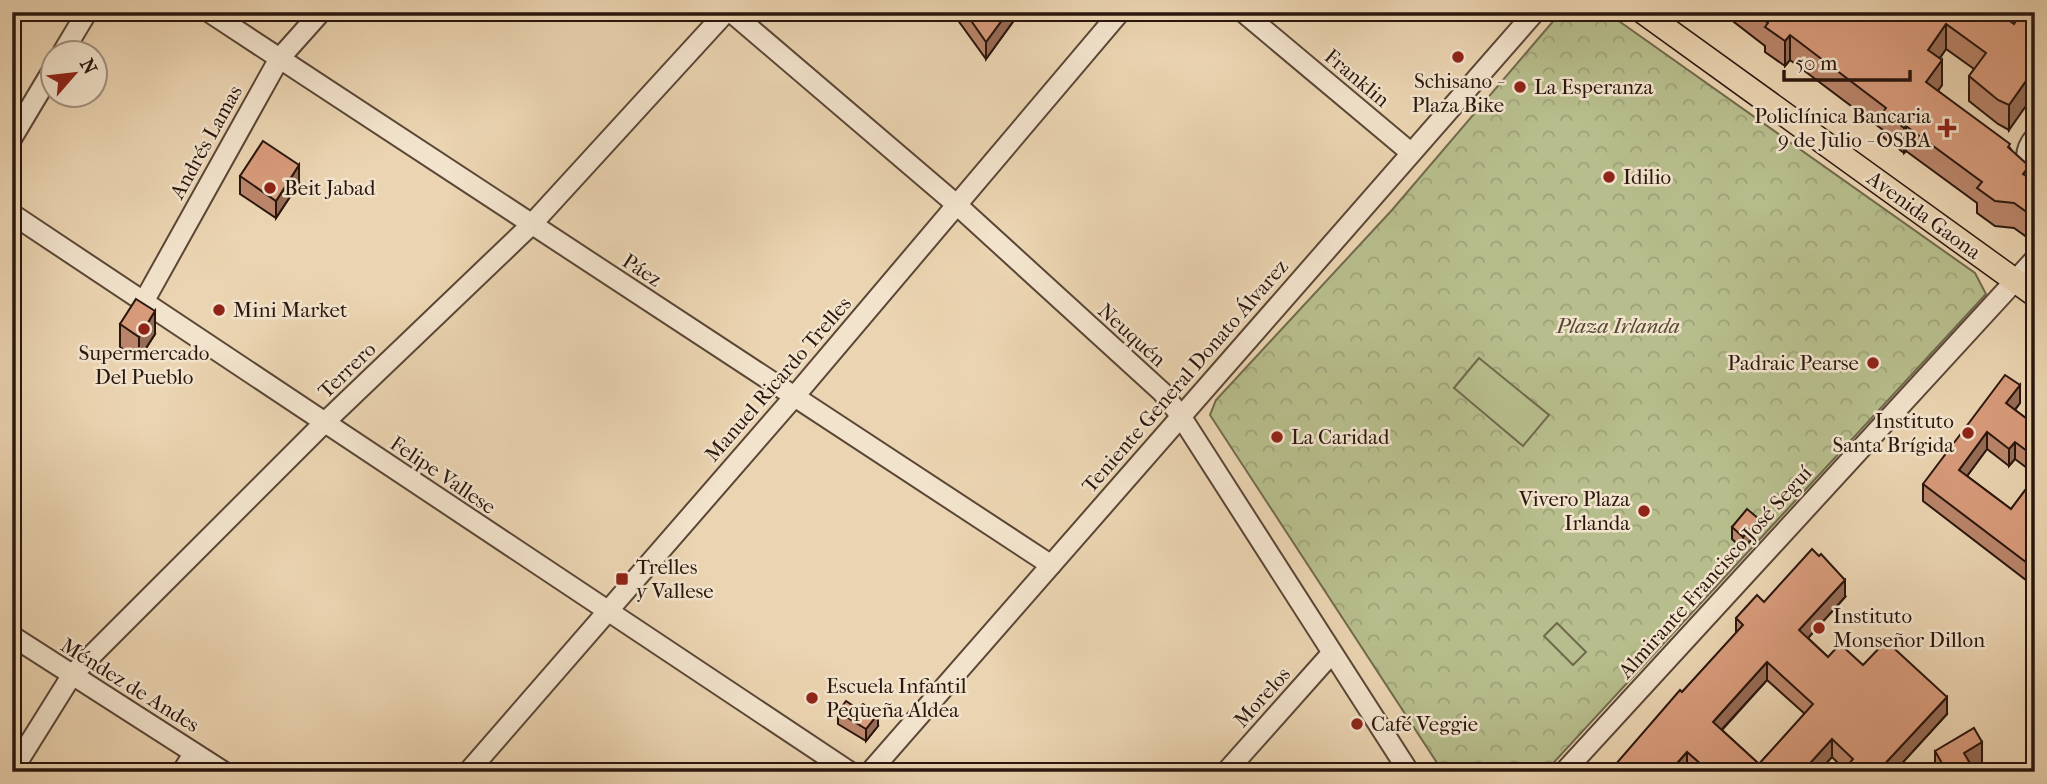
<svg xmlns="http://www.w3.org/2000/svg" width="2047" height="784" font-family="'IM FELL French Canon',serif">
<style>
.park{fill:url(#park-crowns);stroke:#706a4c;stroke-width:2}
.garden{fill:#b7bd8c;stroke:#706a4c;stroke-width:2}
.lines{fill:none;stroke-linecap:round;stroke-linejoin:round}
.minor-casing{stroke:#5a4636;stroke-width:23}
.major-casing{stroke:#2a160d;stroke-width:26}
.minor{stroke:#f2e3cc;stroke-width:19}
.major{stroke:#ebd4b1;stroke-width:23}
.wall{fill:#ba856a;stroke:#2a160d;stroke-width:2;fill-rule:evenodd}
.shaded-wall{fill:#976c56;stroke:#2a160d;stroke-width:2}
.building{fill:#d89b7b;stroke:#2a160d;stroke-width:2;fill-rule:evenodd}
.poi-dot{fill:#8f2418;stroke:#f2e3cc;stroke-width:2.5}
.labels{text-anchor:middle;stroke-width:5;stroke-linejoin:round;paint-order:stroke}
.street-label{font-size:21px;fill:#2a160d;stroke:#f2e3cc}
.poi-label{font-size:21px;fill:#2a160d;stroke:#f2e3cc;text-anchor:start}
.park-label{font-size:21px;font-style:italic;fill:#544833;stroke:#f2e3cc}
</style>
<defs>
<pattern id="park-crowns" width="20" height="18" patternUnits="userSpaceOnUse" patternTransform="scale(1.75)"><rect width="20" height="18" fill="#b7bd8c"/><path d="M2 6a3 3 0 1 1 6 0M12 15a3 3 0 1 1 6 0" fill="none" stroke="#9ea278"/></pattern>
</defs>
<rect width="100%" height="100%" fill="#ebd4b1"/>
<filter id="stains"><feTurbulence type="fractalNoise" baseFrequency=".00286" numOctaves="4"/><feColorMatrix values="0 0 0 0 .2 0 0 0 0 .09 0 0 0 0 .02 0 0 0 .5 -.17"/></filter>
<radialGradient id="worn" r=".72"><stop offset=".6" stop-color="#630" stop-opacity="0"/><stop offset="1" stop-color="#630" stop-opacity=".3"/></radialGradient>
<polygon class="park" points="1561,12 1606,12 1975,273 1986,294 1545,772 1443,772 1210,415 1216,400 1392,210"/>
<g class="garden">
<polygon points="1479,358 1549,415 1523,446 1454,388"/>
<polygon points="1557,623 1586,652 1573,665 1544,636"/>
</g>
<g class="lines">
<defs>
<g id="minor">
<polyline points="209,12 1051,565"/>
<polyline points="731,12 957,205 1162,392 1180,415 1409,772"/>
<polyline points="1243,12 1410,152"/>
<polyline points="63,52 87,12"/>
<path d="M2035,137C2023,151 2024,164 2035,180"/>
<polyline points="12,138 52,71"/>
<polyline points="12,214 850,772"/>
<polyline points="143,303 279,59 321,12"/>
<polyline points="12,636 224,772"/>
<polyline points="12,771 72,675 324,423 531,225 726,12"/>
<polyline points="182,772 194,753"/>
<polyline points="468,772 794,397 1120,12"/>
<polyline points="870,772 1535,12"/>
<polyline points="1226,772 1332,653"/>
<polyline points="1564,772 2035,259"/>
</g>
<polyline id="major" points="1643,12 2035,295"/>
</defs>
<use href="#minor" class="minor-casing"/>
<use href="#major" class="major-casing"/>
<use href="#minor" class="minor"/>
<use href="#major" class="major"/>
</g>
<g class="wall">
<polygon points="952,12 1020,12 986,59"/>
<polygon points="1721,12 2001,12 2000,14 2014,24 2009,130 1998,124 1969,101 1969,76 1974,69 1946,49 1940,58 1942,85 1938,91 2010,148 2029,178 2035,182 2035,243 2014,228 1995,226 1977,213 1977,203 1906,151 1904,153 1883,137 1883,130 1790,60 1785,66 1765,52 1765,46"/>
<polygon points="240,176 299,183 276,218 240,194"/>
<polygon points="120,324 155,334 139,359 120,347"/>
<polygon points="2020,403 2015,410 2035,425 2035,474 2015,459 2009,466 1987,449 1967,476 2011,509 2035,477 2035,587 1923,501 1923,484"/>
<polygon points="1732,527 1759,531 1743,549 1732,539"/>
<path d="M1845,597L1808,638L1828,657L1863,665L1947,714L1894,772H1843L1844,769L1832,757L1818,772H1690L1687,769L1682,692L1736,634V618L1764,602ZM1767,680L1805,714L1759,764L1722,730Z"/>
<polygon points="838,712 878,726 866,741 838,724"/>
<polygon points="1935,751 1982,772 1935,772"/>
</g>
<g class="shaded-wall">
<polygon points="1008,12 1020,12 986,59 986,42"/>
<polygon points="1946,24 1946,49 1928,75 1928,50"/>
<polygon points="1790,35 1790,60 1785,66 1785,41"/>
<polygon points="1942,60 1942,85 1926,107 1926,82"/>
<polygon points="2035,68 2035,93 2009,130 2009,105"/>
<polygon points="1906,126 1906,151 1904,153 1904,128"/>
<polygon points="299,165 299,183 276,218 276,201"/>
<polygon points="2029,166 2029,191 2023,174"/>
<polygon points="155,311 155,334 139,359 139,337"/>
<polygon points="2020,385 2020,403 2006,421 2006,403"/>
<polygon points="1987,432 1987,449 1959,487 1959,470"/>
<polygon points="2015,442 2015,459 2009,466 2009,449"/>
<polygon points="1759,519 1759,531 1743,549 1743,537"/>
<polygon points="1845,580 1845,597 1799,648 1799,630"/>
<polygon points="1767,662 1767,680 1713,739 1713,722"/>
<polygon points="1947,697 1947,714 1894,772 1879,772 1879,770"/>
<polygon points="878,714 878,726 866,741 866,729"/>
<polygon points="1832,739 1832,757 1818,772 1802,772"/>
<polygon points="1982,742 1982,772 1964,772 1964,753"/>
<polygon points="1687,752 1687,769 1684,772 1669,772"/>
</g>
<g class="building">
<polygon points="965,12 1008,12 986,42"/>
<polygon points="1754,12 1998,12 2014,24 2022,12 2035,12 2035,68 2009,105 1998,100 1969,76 1986,53 1946,24 1928,50 1942,60 1926,82 2010,144 2008,147 2029,166 2023,174 2035,182 2035,218 2014,203 1995,201 1977,188 1982,182 1906,126 1904,128 1883,112 1886,108 1790,35 1785,41 1765,27 1768,23"/>
<polygon points="263,141 299,165 276,201 240,176"/>
<polygon points="136,299 155,311 139,337 120,324"/>
<polygon points="2005,375 2020,385 2006,403 2035,425 2035,457 2015,442 2009,449 1987,432 1959,470 2011,509 2035,477 2035,569 1923,484"/>
<polygon points="1747,509 1759,519 1743,537 1732,527"/>
<path d="M1812,549L1819,556L1821,554L1845,580L1799,630L1828,657L1840,644L1863,665L1886,641L1947,697L1879,770L1877,769L1874,772H1843L1844,770L1853,759L1832,739L1802,772H1710L1687,752L1669,772H1609L1680,690L1682,692L1743,625L1736,618L1757,595L1764,602ZM1767,662L1813,704L1759,764L1713,722Z"/>
<polygon points="846,701 858,709 863,704 878,714 866,729 838,712"/>
<polygon points="1974,728 1982,742 1964,753 1975,772 1947,772 1935,751"/>
<polygon points="1997,766 2000,772 1987,772"/>
</g>
<g class="poi-dot">
<circle cx="1458" cy="57" r="7"/>
<circle cx="1520" cy="87" r="7"/>
<path d="M1943.5 117.5h7v7h7v7h-7v7h-7v-7h-7v-7h7z"/>
<circle cx="1609" cy="177" r="7"/>
<circle cx="270" cy="188" r="7"/>
<circle cx="219" cy="310" r="7"/>
<circle cx="144" cy="329" r="7"/>
<circle cx="1873" cy="363" r="7"/>
<circle cx="1968" cy="433" r="7"/>
<circle cx="1277" cy="437" r="7"/>
<circle cx="1644" cy="511" r="7"/>
<rect x="615" y="572" width="14" height="14" rx="3.5"/>
<circle cx="1819" cy="628" r="7"/>
<circle cx="812" cy="698" r="7"/>
<circle cx="1357" cy="724" r="7"/>
</g>
<g class="labels">
<g class="street-label">
<text transform="translate(1357 78) rotate(40)" y="7">Franklin</text>
<text transform="translate(206 142) rotate(-61)" y="7">Andrés Lamas</text>
<text transform="translate(1924 215) rotate(36)" y="7">Avenida Gaona</text>
<text transform="translate(642 270) rotate(33)" y="7">Páez</text>
<text transform="translate(1132 335) rotate(42)" y="7">Neuquén</text>
<text transform="translate(347 370) rotate(-44)" y="7">Terrero</text>
<text transform="translate(1185 376) rotate(-49)" y="7">Teniente General Donato Álvarez</text>
<text transform="translate(778 379) rotate(-49)" y="7">Manuel Ricardo Trelles</text>
<text transform="translate(443 475) rotate(34)" y="7">Felipe Vallese</text>
<text transform="translate(1715 572) rotate(-48)" y="7">Almirante Francisco José Seguí</text>
<text transform="translate(130 685) rotate(32)" y="7">Méndez de Andes</text>
<text transform="translate(1262 697) rotate(-48)" y="7">Morelos</text>
</g>
<g class="poi-label">
<text x="1458" y="88" text-anchor="middle">Schisano -<tspan x="1458" dy="24">Plaza Bike</tspan></text>
<text x="1534" y="94">La Esperanza</text>
<text x="1931" y="123" text-anchor="end">Policlínica Bancaria<tspan x="1931" dy="24">9 de Julio - OSBA</tspan></text>
<text x="1623" y="184">Idilio</text>
<text x="284" y="195">Beit Jabad</text>
<text x="233" y="317">Mini Market</text>
<text x="144" y="360" text-anchor="middle">Supermercado<tspan x="144" dy="24">Del Pueblo</tspan></text>
<text x="1859" y="370" text-anchor="end">Padraic Pearse</text>
<text x="1954" y="428" text-anchor="end">Instituto<tspan x="1954" dy="24">Santa Brígida</tspan></text>
<text x="1291" y="444">La Caridad</text>
<text x="1630" y="506" text-anchor="end">Vivero Plaza<tspan x="1630" dy="24">Irlanda</tspan></text>
<text x="636" y="574">Trelles<tspan x="636" dy="24">y Vallese</tspan></text>
<text x="1833" y="623">Instituto<tspan x="1833" dy="24">Monseñor Dillon</tspan></text>
<text x="826" y="693">Escuela Infantil<tspan x="826" dy="24">Pequeña Aldea</tspan></text>
<text x="1371" y="731">Café Veggie</text>
</g>
<g class="park-label">
<text x="1618" y="333">Plaza Irlanda</text>
</g>
</g>
<rect width="2047" height="784" fill="none" stroke="#ebd4b1" stroke-width="42"/>
<rect x="14" y="14" width="2019" height="756" fill="none" stroke="#2a160d" stroke-width="3.5"/>
<rect x="21" y="21" width="2005" height="742" fill="none" stroke="#2a160d" stroke-width="2"/>
<g transform="translate(74 74) rotate(62)"><circle r="33" fill="#f2e3cc" stroke="#a29180" stroke-width="2"/>
<path d="M0-5L12 26L0 18L-12 26Z" fill="#8f2418"/>
<text y="-10" font-size="19" font-weight="bold" text-anchor="middle" fill="#2a160d">N</text>
</g>
<path d="M1784 70v10h126v-10" fill="none" stroke="#2a160d" stroke-width="3.5"/>
<text x="1795" y="70" font-size="21" fill="#2a160d" stroke="#f2e3cc" stroke-width="5" paint-order="stroke">50 m</text>
<rect width="100%" height="100%" filter="url(#stains)"/>
<rect width="100%" height="100%" fill="url(#worn)"/>
</svg>
